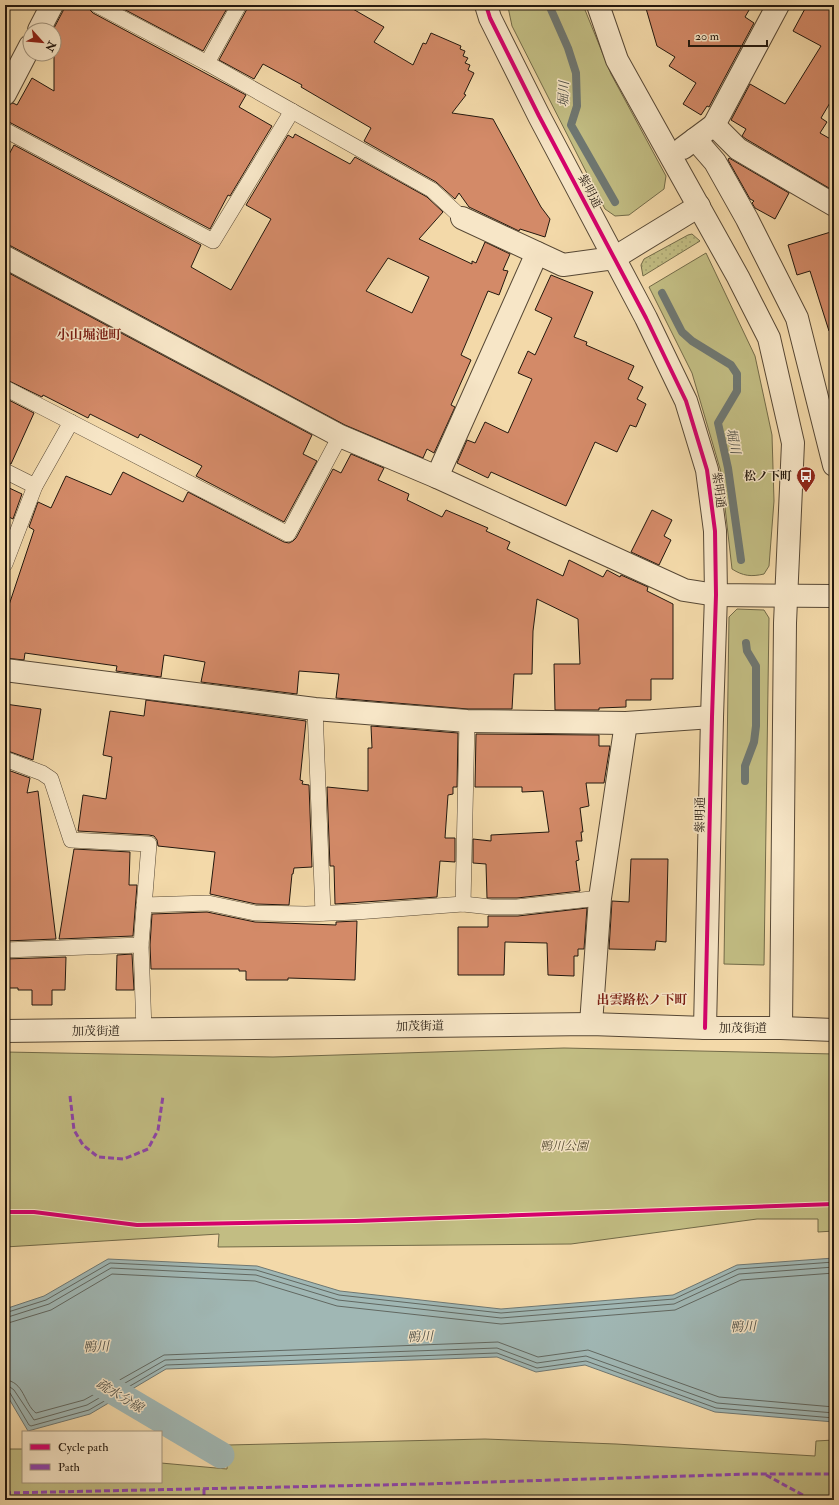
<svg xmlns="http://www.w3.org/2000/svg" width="839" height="1505" font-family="'IM FELL Double Pica','Noto Serif JP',serif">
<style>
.grass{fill:url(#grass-dots);stroke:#726a48}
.park{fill:#c2bd83;stroke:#726a48}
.water{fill:#a0b7b4;stroke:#6e7772}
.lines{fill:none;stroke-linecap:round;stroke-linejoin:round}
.shore{stroke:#626861;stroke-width:1}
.stream{stroke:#6e7772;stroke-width:8}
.canal{stroke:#a0b7b4;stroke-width:27}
.building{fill:#d38a68;stroke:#23180e;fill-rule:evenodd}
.service-casing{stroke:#574835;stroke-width:16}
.minor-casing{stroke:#574835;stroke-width:24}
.tertiary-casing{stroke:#574835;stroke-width:24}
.service{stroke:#f7e6c7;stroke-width:15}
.minor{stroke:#f7e6c7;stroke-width:22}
.tertiary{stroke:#f7e6c7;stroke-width:22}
.quiet{stroke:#8e44ad;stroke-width:3;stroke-dasharray:6 3;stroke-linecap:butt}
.cycleway-casing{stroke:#f7e6c7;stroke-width:6}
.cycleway{stroke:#d6006c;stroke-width:4}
.labels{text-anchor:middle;stroke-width:3;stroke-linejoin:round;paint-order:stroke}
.street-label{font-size:12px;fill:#23180e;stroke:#f7e6c7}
.poi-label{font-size:12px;font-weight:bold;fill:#23180e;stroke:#f7e6c7;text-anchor:end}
.park-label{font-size:12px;font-style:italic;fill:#534a31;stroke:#f7e6c7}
.water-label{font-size:13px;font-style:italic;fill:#4f5048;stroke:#f7e6c7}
.neighbourhood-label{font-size:13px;font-weight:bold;fill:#7a1f14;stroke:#f7e6c7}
</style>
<defs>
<pattern id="grass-dots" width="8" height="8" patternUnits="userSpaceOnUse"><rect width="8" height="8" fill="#c2bd83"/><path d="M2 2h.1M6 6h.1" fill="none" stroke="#a6a270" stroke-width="1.8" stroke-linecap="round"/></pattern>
</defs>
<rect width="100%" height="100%" fill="#f3d9a9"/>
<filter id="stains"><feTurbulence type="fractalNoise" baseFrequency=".005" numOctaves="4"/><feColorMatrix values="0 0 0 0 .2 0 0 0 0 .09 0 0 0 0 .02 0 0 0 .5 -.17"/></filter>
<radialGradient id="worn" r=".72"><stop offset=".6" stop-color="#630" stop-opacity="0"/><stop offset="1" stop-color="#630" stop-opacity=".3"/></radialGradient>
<polygon class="grass" points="692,234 700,241 643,276 641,265 644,259 688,235"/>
<g class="park">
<polygon points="510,5 583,5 611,74 666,176 664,189 629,215 615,216 605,209 512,26 508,7"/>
<path d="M706,253L755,356L772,435L774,501L769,566L764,574C751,577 743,576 732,569L721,472L692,373L649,287Z"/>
<polygon points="737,609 764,610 769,618 764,965 724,964 729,617"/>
<polygon points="564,1048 834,1054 834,1231 818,1232 818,1219 757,1219 571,1244 218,1247 219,1234 5,1247 5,1052 273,1057"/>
<polygon points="485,1439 616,1444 815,1456 816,1441 834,1440 834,1500 5,1500 5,1449 23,1449 23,1482 161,1482 161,1463 227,1469 228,1445"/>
</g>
<polygon class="water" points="834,1258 834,1422 715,1412 585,1365 536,1372 497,1357 166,1369 90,1414 28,1431 5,1392 5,1309 44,1296 108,1259 257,1266 340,1291 501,1309 673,1295 737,1265"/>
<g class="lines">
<g class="shore">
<polyline points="5,1313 46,1300 110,1263 256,1270 339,1295 501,1313 674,1299 738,1269 834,1262"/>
<polyline points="5,1318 49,1304 111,1268 256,1275 338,1300 501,1318 674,1304 739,1274 834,1267"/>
<polyline points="5,1324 51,1310 112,1274 255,1281 337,1306 501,1324 675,1310 741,1280 834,1273"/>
<path d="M5,1380C24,1381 24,1404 36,1413L84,1400L164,1355L498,1342L538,1357L588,1350L719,1397L834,1407"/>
<polyline points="5,1386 10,1387 14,1390 34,1420 87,1405 165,1360 497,1348 537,1363 586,1356 717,1403 834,1413"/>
<polyline points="5,1391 10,1393 29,1425 31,1426 89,1410 166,1365 497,1353 537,1368 586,1361 716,1408 834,1418"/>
</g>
<g class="stream">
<polyline points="549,5 568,48 576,73 577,106 571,125 615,202"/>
<polyline points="662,293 682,332 692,341 731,365 737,374 737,391 718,423 728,468 741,560"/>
<polyline points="745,781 745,766 754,742 756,726 756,666 747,651 746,643"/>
</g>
<polyline class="canal" points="89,1377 221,1455"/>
</g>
<g class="building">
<polygon points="64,5 88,5 89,9 93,13 246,95 239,107 272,126 230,196 228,195 210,229 9,122 5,121 5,106 13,103 17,105 32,78 54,91 54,28 63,11"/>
<polygon points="116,5 229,5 203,51"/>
<polygon points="248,5 346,5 384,27 374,42 413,65 423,43 426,44 431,33 461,46 460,49 465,51 463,56 468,58 465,63 470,65 468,70 474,73 464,94 466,95 452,113 493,119 541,207 550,219 545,237 520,229 519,231 469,207 459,193 455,199 436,182 364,141 371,128 301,87 302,85 263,64 254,79 219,60 247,9"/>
<polygon points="645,5 752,5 745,17 754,23 709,107 707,106 701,115 683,104 696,83 669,66 675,57 657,46"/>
<polygon points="807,5 834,5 834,96 821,118 827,122 820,133 834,141 834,191 746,139 742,136 746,129 731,120 750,84 785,104 821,46 793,31"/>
<path d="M295,134L350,164L355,157L427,197L443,212L419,239L472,264V261L476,263L485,242L510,254L503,270L508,271L499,295L488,291L461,355L471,360L451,405L455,407L434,453L427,449L423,458L345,425L11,246L5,245V162L14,145L201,245L191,267L231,290L271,219L246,205L288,135L293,138ZM388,258L429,277L412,313L366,291Z"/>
<polygon points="729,158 789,193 775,219 755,208 752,203 754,201 750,199 728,160"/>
<polygon points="834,231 834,330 829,331 810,271 797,275 788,245"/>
<polygon points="5,271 312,435 303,454 317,461 284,522 196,476 202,466 140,434 138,438 90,414 88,418 43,395 42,397 5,379"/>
<polygon points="551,275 593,292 574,337 587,342 586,345 634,366 628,379 643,387 637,399 646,404 636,427 630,425 617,452 595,442 566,506 491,472 488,478 457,463 467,440 475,443 485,422 508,433 532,379 518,373 528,351 535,355 552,318 535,310"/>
<polygon points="5,398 34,413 11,464 5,462"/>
<polygon points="351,454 384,468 378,480 409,494 407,500 442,517 446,510 488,528 486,531 510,542 507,549 563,576 569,560 603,577 607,570 620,577 621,575 648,587 647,591 673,604 673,679 651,679 651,700 626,700 626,707 599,708 599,710 555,710 554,664 580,664 578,619 537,599 533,631 532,674 514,674 512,709 468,709 336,698 339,674 299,671 297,694 201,682 205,662 164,655 161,677 116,671 117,666 25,653 24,660 5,658 5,605 9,605 34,530 29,527 38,502 51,508 66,476 111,495 123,472 183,502 188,492 284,542 289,543 293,541 296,538 333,469 341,473"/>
<polygon points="5,486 22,494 13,519 5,515"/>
<polygon points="652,510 672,520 664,536 671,540 659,565 631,552"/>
<polygon points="146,700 306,721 300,780 303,781 302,784 309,785 312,867 294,868 293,874 292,874 289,905 256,904 210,894 215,852 158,846 157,840 154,836 149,835 78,831 83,795 106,799 112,757 103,755 110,711 144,716"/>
<polygon points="5,704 41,709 33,760 5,750"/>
<polygon points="371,726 458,733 457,787 453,787 453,794 448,795 445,838 455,838 455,862 440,861 437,897 335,904 334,866 330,866 327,787 368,791 368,748 372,748"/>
<polygon points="476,734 599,735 599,746 610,746 604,783 586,783 589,806 580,808 583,832 581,832 582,841 576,841 579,860 576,861 580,891 517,898 487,898 486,864 473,863 473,839 491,841 491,835 549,832 543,791 522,792 522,787 475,787"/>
<polygon points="5,769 30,778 27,793 38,791 56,939 5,941"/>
<polygon points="74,849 130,852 129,885 137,885 133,936 59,939"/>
<polygon points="631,859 668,859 666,942 656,941 655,950 609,949 612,901 629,902"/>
<polygon points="587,908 584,949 578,949 578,956 574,956 574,976 548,975 547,943 505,942 504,975 458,975 458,927 488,927 488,916 518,916"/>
<polygon points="207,912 255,922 336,925 336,922 357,921 355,980 288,978 288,980 246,980 246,971 239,971 239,969 151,969 150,945 152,914"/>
<polygon points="132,954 134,990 116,990 117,955"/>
<polygon points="66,957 65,990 52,990 52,1005 32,1005 32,990 18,990 18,988 5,988 5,959"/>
</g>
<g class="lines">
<defs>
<g id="service">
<polyline points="97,5 207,63 432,190 462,218"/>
<polyline points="207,63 239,5"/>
<polyline points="5,130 213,241 292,111"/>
<polyline points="5,388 288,534 340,436"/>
<polyline points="5,471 35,486"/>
<polyline points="5,564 35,486 71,422"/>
<polyline points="315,709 323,913"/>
<polyline points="5,759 42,773 51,779 71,840 149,844 141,945 144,1030"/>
<polyline points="463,904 467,721"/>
<polyline points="144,905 208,903 255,913 306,914 356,912 463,904 491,907 517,907 600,898"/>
<polyline points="5,950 141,945"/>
</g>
<g id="minor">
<polyline points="486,5 490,18 539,116 646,318 686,401 707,470 715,531 716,595 712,717 705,1028"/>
<polyline points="598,5 617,60 738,277 769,338 793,443 785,623 781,1028"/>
<polyline points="39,30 52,5"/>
<polyline points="5,94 30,46"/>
<polyline points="714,125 778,5"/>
<polyline points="695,139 715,162 747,219 797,318 834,465"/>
<polyline points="683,148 714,125 738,149 834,205"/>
<polyline points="462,218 563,265 614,258 699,206"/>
<polyline points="5,257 340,436 437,477 684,590 716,595 834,596"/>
<polyline points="437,477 537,253"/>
<polyline points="5,670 315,709 467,721 626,723 712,717"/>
<polyline points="591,1024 600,898 626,723"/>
</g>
<polyline id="tertiary" points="5,1031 591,1024 705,1028 781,1028 834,1030"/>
</defs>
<use href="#service" class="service-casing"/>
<use href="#minor" class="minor-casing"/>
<use href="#tertiary" class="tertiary-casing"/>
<use href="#service" class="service"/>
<use href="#minor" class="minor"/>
<use href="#tertiary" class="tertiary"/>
<g class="quiet">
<polyline points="70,1096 74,1130 83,1145 98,1157 124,1159 148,1149 158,1130 163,1096"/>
<polyline points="766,1475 812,1500"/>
<polyline points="204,1489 204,1498"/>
<polyline points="5,1493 424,1484 751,1474 834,1474"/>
</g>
<defs>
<g id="cycleway">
<polyline points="486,5 490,18 539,116 646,318 686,401 707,470 715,531 716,595 712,717 705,1028"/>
<polyline points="5,1212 34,1212 137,1225 355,1221 834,1204"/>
</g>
</defs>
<use href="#cycleway" class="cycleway-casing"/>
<use href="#cycleway" class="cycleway"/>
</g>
<defs>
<symbol id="bus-pin" viewBox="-11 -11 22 30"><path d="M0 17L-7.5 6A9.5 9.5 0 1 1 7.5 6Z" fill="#8f2418" stroke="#f7e6c7"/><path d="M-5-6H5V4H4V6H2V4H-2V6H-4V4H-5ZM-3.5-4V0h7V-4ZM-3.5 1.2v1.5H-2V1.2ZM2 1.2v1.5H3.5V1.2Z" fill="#fff"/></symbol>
</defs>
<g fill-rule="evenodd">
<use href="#bus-pin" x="795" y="465" width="22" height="30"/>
</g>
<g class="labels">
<g class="street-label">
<text transform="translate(590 191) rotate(62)" y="4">紫明通</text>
<text transform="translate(719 490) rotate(82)" y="4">紫明通</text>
<text transform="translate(700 815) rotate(-89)" y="4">紫明通</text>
<text transform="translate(420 1026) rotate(-1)" y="4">加茂街道</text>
<text x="743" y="1032">加茂街道</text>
<text x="96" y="1035">加茂街道</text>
</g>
<g class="poi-label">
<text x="792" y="480">松ノ下町</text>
</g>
<g class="park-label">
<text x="564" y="1150">鴨川公園</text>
</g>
<g class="water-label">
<text transform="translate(563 94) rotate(-88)" y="5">堀川</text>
<text transform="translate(734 441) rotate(78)" y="5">堀川</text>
<text transform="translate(743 1326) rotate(-2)" y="5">鴨川</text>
<text transform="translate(420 1336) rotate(-2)" y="5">鴨川</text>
<text transform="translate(96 1346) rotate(-2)" y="5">鴨川</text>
<text transform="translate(120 1395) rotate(31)" y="5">疏水分線</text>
</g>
<g class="neighbourhood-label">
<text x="89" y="339">小山堀池町</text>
<text x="642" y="1004">出雲路松ノ下町</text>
</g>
</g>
<rect width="839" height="1505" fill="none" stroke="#f3d9a9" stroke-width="20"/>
<rect x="6" y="6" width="827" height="1493" fill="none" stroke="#23180e" stroke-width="2"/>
<rect x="10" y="10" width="819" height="1485" fill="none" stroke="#23180e"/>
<rect x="22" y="1431" width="140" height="52" fill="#f7e6c7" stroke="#a2947d"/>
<rect x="30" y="1444" width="20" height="6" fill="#d6006c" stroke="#a2947d"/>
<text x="58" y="1451" font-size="12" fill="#23180e">Cycle path</text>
<rect x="30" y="1464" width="20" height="6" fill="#8e44ad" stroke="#a2947d"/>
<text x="58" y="1471" font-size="12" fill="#23180e">Path</text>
<g transform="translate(42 42) rotate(117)"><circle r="19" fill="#f7e6c7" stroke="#a2947d"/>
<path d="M0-3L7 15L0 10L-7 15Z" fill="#8f2418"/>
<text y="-6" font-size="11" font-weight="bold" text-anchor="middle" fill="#23180e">N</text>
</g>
<path d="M689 40v6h78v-6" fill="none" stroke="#23180e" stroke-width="2"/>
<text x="695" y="40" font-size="12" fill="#23180e" stroke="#f7e6c7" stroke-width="3" paint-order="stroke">20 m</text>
<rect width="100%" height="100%" filter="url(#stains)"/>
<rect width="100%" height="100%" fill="url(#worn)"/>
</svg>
